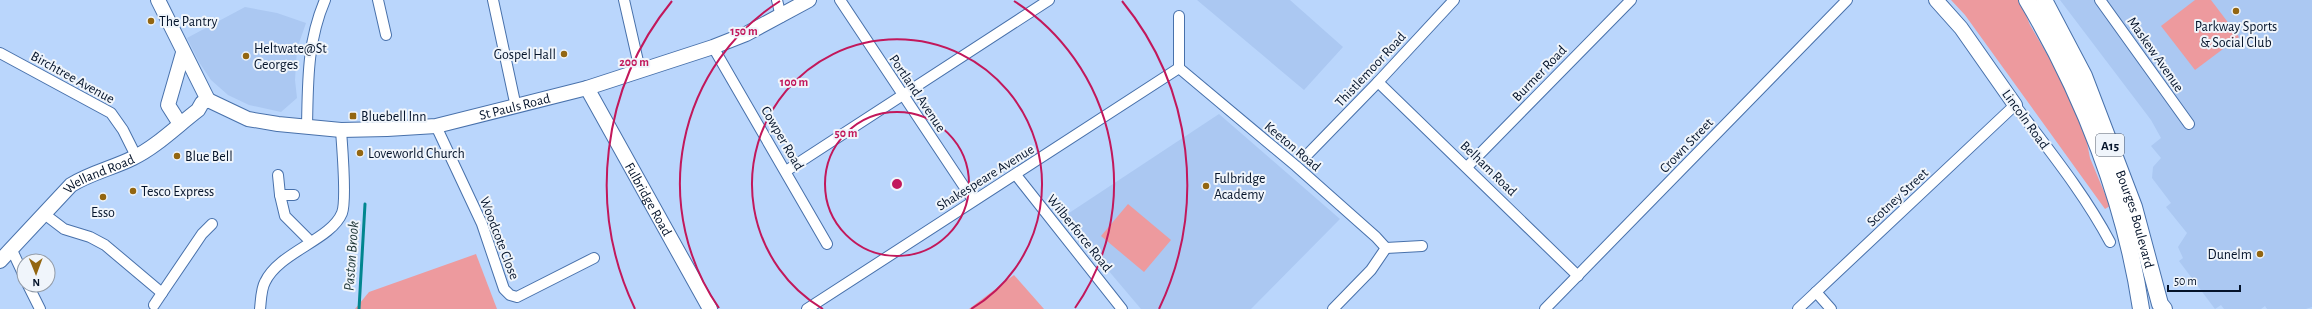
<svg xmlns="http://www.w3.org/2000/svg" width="2312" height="309" font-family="'Alegreya Sans',sans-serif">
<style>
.built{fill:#abc8f2}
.green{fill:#ed9a9e}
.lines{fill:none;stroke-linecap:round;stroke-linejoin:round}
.stream{stroke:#01868f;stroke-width:3}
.street-casing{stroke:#4871ab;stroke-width:12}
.secondary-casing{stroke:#4871ab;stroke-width:16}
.primary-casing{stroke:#4871ab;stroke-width:18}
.street{stroke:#fff;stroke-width:10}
.secondary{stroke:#fff;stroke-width:14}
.primary{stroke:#fff;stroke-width:16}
.ring{fill:none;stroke:#c2185b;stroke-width:2}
.poi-dot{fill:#936611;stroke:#f0f5fb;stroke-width:1.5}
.labels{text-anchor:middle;stroke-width:4;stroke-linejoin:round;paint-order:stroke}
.shield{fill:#f0f5fb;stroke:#4b5769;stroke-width:1}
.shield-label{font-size:13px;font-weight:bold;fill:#04132a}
.poi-label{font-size:14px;fill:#04132a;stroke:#f0f5fb;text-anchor:start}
.street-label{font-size:14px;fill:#04132a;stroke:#f0f5fb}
.water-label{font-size:15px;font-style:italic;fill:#1b3333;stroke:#f0f5fb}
.centre{fill:#c2185b;stroke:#f0f5fb;stroke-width:2}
.ring-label{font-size:12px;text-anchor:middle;font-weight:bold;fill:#c2185b;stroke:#f0f5fb;stroke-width:4;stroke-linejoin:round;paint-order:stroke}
</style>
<rect width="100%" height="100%" fill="#bad6fc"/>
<g class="built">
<polygon points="1197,0 1290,0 1343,47 1304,90"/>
<polygon points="2060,0 2312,0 2312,307 2306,309 2267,309 2265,306 2261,309 2224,309 2221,305 2215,309 2179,261 2183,258 2178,247 2187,233 2166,207 2171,203 2152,178 2153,167 2161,158 2151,146 2161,138 2151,120"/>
<polygon points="245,7 277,13 306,23 297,49 295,80 297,98 281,112 249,105 228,95 211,80 199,62 187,38"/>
<polygon points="1219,114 1340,219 1251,309 1141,309 1063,217"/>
</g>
<g class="green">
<polygon points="1951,0 2020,0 2030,25 2058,73 2085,132 2090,158 2110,206 2105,209 1965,15"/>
<polygon points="2195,0 2211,0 2239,37 2195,70 2161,26"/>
<polygon points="1128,204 1171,240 1144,272 1101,236"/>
<polygon points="476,254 497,309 355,309 369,292"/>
<polygon points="1014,275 1044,309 969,309"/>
</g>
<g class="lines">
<polyline class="stream" points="359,309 365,204"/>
<defs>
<g id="street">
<polyline points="378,0 386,35"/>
<polyline points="493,0 516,107"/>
<polyline points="624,0 640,70"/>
<polyline points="777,0 781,17"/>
<polyline points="840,0 973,200"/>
<polyline points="2100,0 2189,124"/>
<polyline points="713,47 827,244"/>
<polyline points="0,53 111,113 123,130 136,156"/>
<polyline points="1179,68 1296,166 1376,237 1386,248"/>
<polyline points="1179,68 1179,16"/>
<polyline points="1378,82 1578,276"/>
<path d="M307,126C308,82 307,42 325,0"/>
<polyline points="436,126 482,224 504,289 510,295 517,297 594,258"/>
<polyline points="1306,156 1378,82 1454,0"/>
<polyline points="1467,167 1631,0"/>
<polyline points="786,171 1049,0"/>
<polyline points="278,175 280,195 285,216 310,241"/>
<polyline points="1016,175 1122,309"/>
<polyline points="280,195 294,195"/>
<polyline points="43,213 64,229 90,237 105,245 162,293 202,234 212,224"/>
<polyline points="11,248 24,276"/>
<polyline points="1386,248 1422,246"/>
<polyline points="28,285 40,309"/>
<polyline points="1816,292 1831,309"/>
<polyline points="154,305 162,293"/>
<path d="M260,309C261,301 261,289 265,282C279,252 331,240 342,213C347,200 342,146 341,130"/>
<polyline points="807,309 1179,68"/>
<polyline points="1333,309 1371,270 1386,248"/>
<polyline points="1545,309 1847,0"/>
<path d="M1798,309L2015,105C2048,149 2084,193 2110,242"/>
</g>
<g id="secondary">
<polyline points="158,0 208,100"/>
<polyline points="1936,0 1961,28 2015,105"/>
<path id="s1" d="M587,88L710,309"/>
<path id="s2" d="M208,100L248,119L278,124L341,130L387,129L436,126L587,88L713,47L746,34L809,0"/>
<polyline points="180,124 168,105 183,53"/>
<path id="s3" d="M0,261L71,185C90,173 113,168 133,158C156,147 177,126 198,110L202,103L208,100"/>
</g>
<g id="primary">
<path d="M2027,0C2083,94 2125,201 2141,309"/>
<path id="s4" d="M2044,0L2084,76L2134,207L2160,304L2164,309"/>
</g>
</defs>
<use href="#street" class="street-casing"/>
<use href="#secondary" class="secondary-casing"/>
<use href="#primary" class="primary-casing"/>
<use href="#street" class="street"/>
<use href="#secondary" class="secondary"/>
<use href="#primary" class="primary"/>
</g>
<g class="ring">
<circle cx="897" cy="184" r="72"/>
<path d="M823 309A145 145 0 1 1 971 309"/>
<path d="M719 308A217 217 0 0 1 780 1M1014 1A217 217 0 0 1 1075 308"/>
<path d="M635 309A290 290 0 0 1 672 1M1122 1A290 290 0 0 1 1159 309"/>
</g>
<g class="poi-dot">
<circle cx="2236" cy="11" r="4"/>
<circle cx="151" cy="21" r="4"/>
<circle cx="564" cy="54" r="4"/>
<circle cx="246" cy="56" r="4"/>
<rect x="349" y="112" width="8" height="8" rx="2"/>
<circle cx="360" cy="153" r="4"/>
<circle cx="177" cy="156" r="4"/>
<circle cx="1206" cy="186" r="4"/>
<circle cx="133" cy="191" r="4"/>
<circle cx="103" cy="197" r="4"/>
<circle cx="2260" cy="254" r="4"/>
</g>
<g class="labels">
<rect class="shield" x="2096" y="134" width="28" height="22" rx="3"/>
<g class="shield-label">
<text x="2110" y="150">A15</text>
</g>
<g class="poi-label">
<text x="159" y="26">The Pantry</text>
<text x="2236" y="31" text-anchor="middle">Parkway Sports<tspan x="2236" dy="16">&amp; Social Club</tspan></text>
<text x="254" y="53">Heltwate@St<tspan x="254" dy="16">Georges</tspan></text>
<text x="556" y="59" text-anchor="end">Gospel Hall</text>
<text x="361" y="121">Bluebell Inn</text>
<text x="368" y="158">Loveworld Church</text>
<text x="185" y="161">Blue Bell</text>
<text x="1214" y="183">Fulbridge<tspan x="1214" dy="16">Academy</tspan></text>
<text x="141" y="196">Tesco Express</text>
<text x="103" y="217" text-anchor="middle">Esso</text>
<text x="2252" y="259" text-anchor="end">Dunelm</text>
</g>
<g class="street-label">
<text transform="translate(2156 54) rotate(55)" y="5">Maskew Avenue</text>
<text transform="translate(1370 69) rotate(-47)" y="5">Thistlemoor Road</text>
<text transform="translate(1539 73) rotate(-46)" y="5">Burmer Road</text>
<text transform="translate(73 77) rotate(29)" y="5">Birchtree Avenue</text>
<text transform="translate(918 93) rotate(56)" y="5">Portland Avenue</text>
<text dy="5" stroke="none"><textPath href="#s2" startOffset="314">St Pauls Road</textPath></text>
<text transform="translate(2026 119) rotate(54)" y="5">Lincoln Road</text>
<text transform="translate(783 138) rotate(60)" y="5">Cowper Road</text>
<text transform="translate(1686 145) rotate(-46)" y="5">Crown Street</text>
<text transform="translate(1293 146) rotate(40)" y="5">Keeton Road</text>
<text transform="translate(1489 168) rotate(44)" y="5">Belham Road</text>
<text dy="5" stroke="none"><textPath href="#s3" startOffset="134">Welland Road</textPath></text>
<text transform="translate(985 177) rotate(-32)" y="5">Shakespeare Avenue</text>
<text transform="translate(1897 197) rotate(-43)" y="5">Scotney Street</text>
<text dy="5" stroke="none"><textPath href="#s1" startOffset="127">Fulbridge Road</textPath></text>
<text dy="5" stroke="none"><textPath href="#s4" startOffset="238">Bourges Boulevard</textPath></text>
<text transform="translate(1080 233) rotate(51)" y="5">Wilberforce Road</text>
<text transform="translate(500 238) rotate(69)" y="5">Woodcote Close</text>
</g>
<g class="water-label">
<text transform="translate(351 256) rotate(-86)" y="5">Paston Brook</text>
</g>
</g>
<circle cx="897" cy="184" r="6" class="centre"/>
<g class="ring-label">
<text x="744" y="35">150 m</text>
<text x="634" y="66">200 m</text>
<text x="794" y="86">100 m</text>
<text x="846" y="137">50 m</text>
</g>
<g transform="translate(36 273) rotate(179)"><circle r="19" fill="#f0f5fb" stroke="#929ba7"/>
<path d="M0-3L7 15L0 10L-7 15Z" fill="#936611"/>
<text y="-6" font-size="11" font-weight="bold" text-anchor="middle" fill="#04132a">N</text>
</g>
<path d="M2168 285v6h72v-6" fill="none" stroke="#04132a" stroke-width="2"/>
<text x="2174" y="285" font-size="12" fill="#04132a" stroke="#f0f5fb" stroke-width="3" paint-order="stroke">50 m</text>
</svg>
